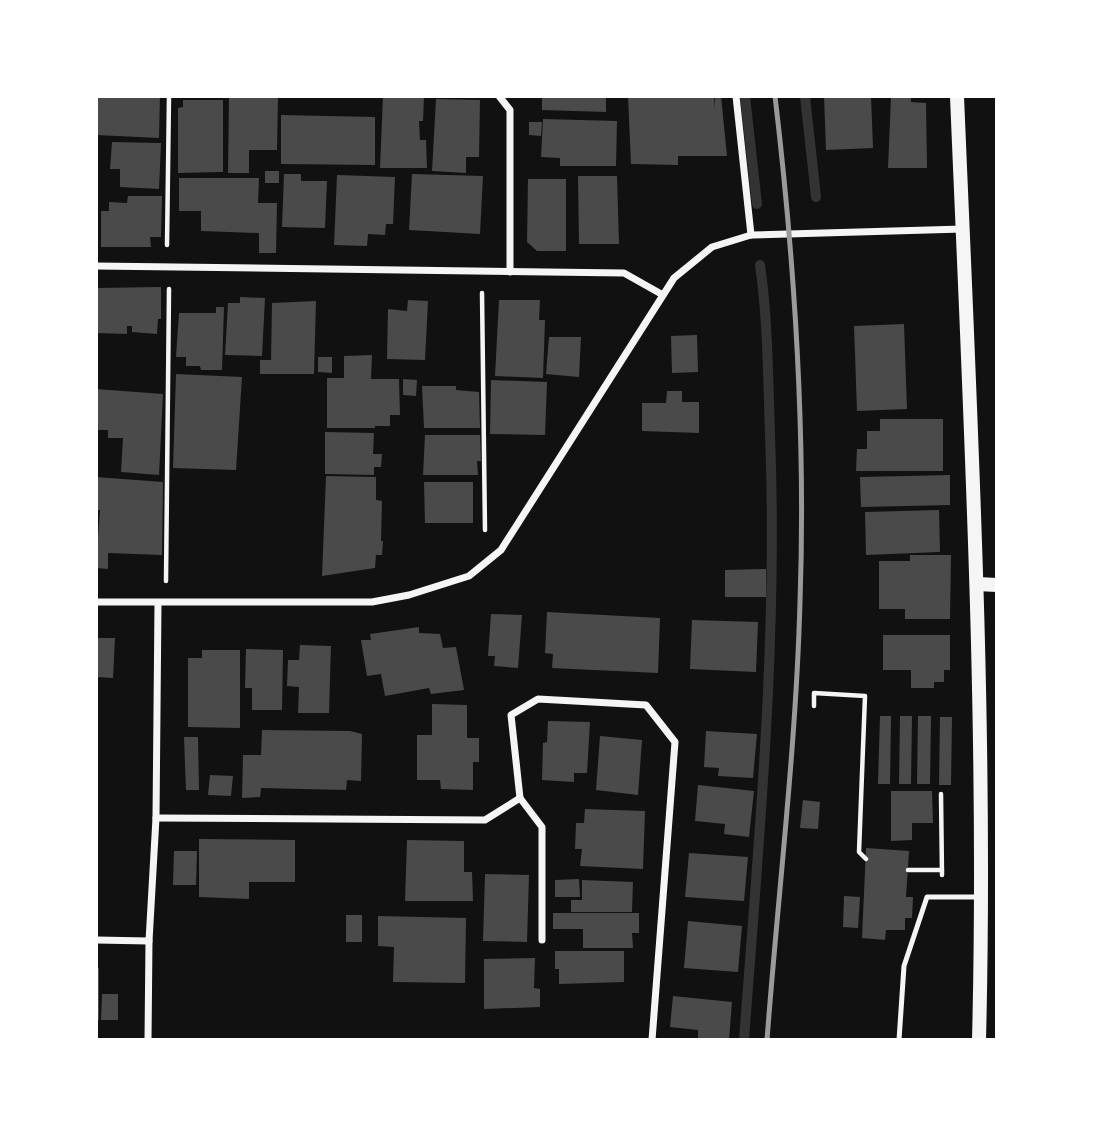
<svg xmlns="http://www.w3.org/2000/svg" width="1093" height="1136" font-family="'Noto Serif',serif">
<style>
.lines{fill:none;stroke-linecap:round;stroke-linejoin:round}
.stream{stroke:#333;stroke-width:10}
.building{fill:#4a4a4a}
.path{stroke:#f5f5f5;stroke-width:4.5}
.service{stroke:#f5f5f5;stroke-width:5}
.minor{stroke:#f5f5f5;stroke-width:7}
.secondary{stroke:#f5f5f5;stroke-width:14}
.rail{stroke:#9a9a9a;stroke-width:5}
</style>
<rect width="100%" height="100%" fill="#111"/>
<g class="lines">
<g class="stream">
<polyline points="745,96 757,204"/>
<polyline points="805,96 816,197"/>
<path d="M744,1040C759,838 778,638 770,435C768,378 768,321 760,265"/>
</g>
</g>
<g class="building">
<polygon points="98,96 160,96 159,138 96,135"/>
<polygon points="229,96 278,96 277,150 249,150 249,173 228,173"/>
<polygon points="383,96 424,96 423,121 419,121 420,140 426,140 427,168 380,168"/>
<polygon points="542,96 606,96 606,112 542,110"/>
<polygon points="628,96 714,96 714,110 715,96 721,96 727,156 678,156 678,165 631,164"/>
<polygon points="824,96 871,96 873,148 826,150"/>
<polygon points="891,97 911,97 911,102 926,103 927,168 888,168"/>
<polygon points="436,99 480,100 479,157 466,157 466,173 432,171"/>
<polygon points="183,100 223,100 223,172 178,173 178,108 183,107"/>
<polygon points="281,115 375,117 375,165 281,164"/>
<polygon points="543,119 617,121 616,166 560,166 560,158 541,157"/>
<polygon points="529,122 542,122 541,136 529,135"/>
<polygon points="112,142 161,143 159,189 120,187 120,169 110,169"/>
<rect x="265" y="171" width="14" height="12"/>
<polygon points="284,174 301,174 301,181 327,181 325,228 282,227"/>
<polygon points="412,174 483,176 480,234 409,230"/>
<polygon points="337,175 395,177 393,224 386,224 385,235 368,234 367,246 334,245"/>
<polygon points="578,176 617,176 619,244 579,244"/>
<polygon points="179,178 259,178 258,203 277,203 276,253 259,253 259,233 201,231 201,211 179,211"/>
<polygon points="528,179 566,179 566,251 537,251 527,242"/>
<polygon points="128,196 162,196 161,237 150,237 151,247 101,247 101,211 109,211 109,202 127,203"/>
<polygon points="161,287 161,319 158,319 157,334 132,332 132,326 127,326 127,334 96,333 96,288"/>
<polygon points="240,297 265,298 262,356 225,355 228,303 240,303"/>
<polygon points="408,300 428,301 425,360 387,359 388,309 407,311"/>
<polygon points="499,300 540,300 539,320 545,320 543,378 495,376"/>
<polygon points="316,301 314,374 260,374 260,360 271,360 272,303"/>
<polygon points="216,307 224,307 222,370 201,370 200,366 186,366 186,357 176,357 179,313 216,313"/>
<polygon points="904,324 907,409 857,411 854,326"/>
<polygon points="697,335 698,372 672,373 671,336"/>
<polygon points="549,337 581,337 579,377 546,374"/>
<polygon points="372,355 371,379 399,379 400,415 390,415 390,426 375,426 375,428 327,428 327,378 344,378 344,356"/>
<polygon points="318,357 332,357 332,373 318,372"/>
<polygon points="176,374 242,377 236,470 173,468"/>
<polygon points="403,379 417,380 416,396 403,395"/>
<polygon points="491,380 547,382 545,435 490,434"/>
<polygon points="422,386 456,386 456,390 479,392 480,428 424,428"/>
<polygon points="96,389 163,394 159,475 121,472 123,438 108,438 108,430 96,430"/>
<polygon points="667,391 682,391 682,402 699,402 699,433 642,431 642,403 666,403"/>
<polygon points="880,419 943,419 943,471 856,471 857,449 867,449 867,431 880,431"/>
<polygon points="325,432 374,433 373,454 382,454 381,467 374,467 374,475 325,474"/>
<polygon points="425,435 480,435 481,461 477,461 478,475 423,475"/>
<polygon points="950,475 950,505 861,507 860,477"/>
<polygon points="326,476 376,477 376,500 382,501 381,541 383,541 382,555 376,555 375,568 322,576"/>
<polygon points="96,477 163,482 162,555 108,553 108,569 96,568 100,510 96,510"/>
<polygon points="424,482 473,482 473,523 425,523"/>
<polygon points="939,510 940,552 866,555 865,512"/>
<polygon points="910,555 951,555 950,619 905,619 905,609 879,609 879,561 910,561"/>
<polygon points="766,569 766,597 725,597 725,570"/>
<polygon points="547,612 660,618 658,673 552,668 553,654 545,653"/>
<polygon points="491,614 522,615 518,668 494,666 495,656 488,656"/>
<polygon points="692,620 758,622 756,672 690,669"/>
<polygon points="419,627 419,633 440,634 443,648 456,647 464,690 431,694 429,688 385,696 381,674 367,676 361,640 371,640 370,634"/>
<polygon points="883,635 950,635 950,670 944,670 944,682 934,682 934,688 911,688 911,670 883,670"/>
<polygon points="96,638 115,638 113,678 96,677"/>
<polygon points="300,645 331,646 329,713 298,713 299,687 287,686 288,660 299,660"/>
<polygon points="246,649 283,650 282,710 252,710 252,688 245,688"/>
<polygon points="202,650 240,650 240,728 188,727 188,658 202,658"/>
<polygon points="432,704 467,705 467,738 479,738 479,762 473,762 473,790 441,789 440,780 417,780 417,735 432,735"/>
<polygon points="880,716 891,716 890,784 878,784"/>
<polygon points="900,716 912,716 911,784 899,784"/>
<polygon points="918,716 931,716 930,784 917,784"/>
<polygon points="940,717 952,717 951,785 939,785"/>
<polygon points="548,721 590,722 587,773 574,773 574,782 542,780 543,743 547,742"/>
<polygon points="262,730 350,731 362,734 361,781 347,780 346,790 261,788 260,797 242,798 243,755 261,755"/>
<polygon points="706,731 757,734 753,778 718,776 719,768 704,767"/>
<polygon points="600,736 642,740 638,795 596,790"/>
<polygon points="184,737 198,737 199,790 186,790"/>
<polygon points="210,775 233,776 231,796 208,795"/>
<polygon points="698,785 754,791 749,837 724,834 725,824 695,821"/>
<polygon points="891,791 932,791 933,823 912,823 912,840 891,841"/>
<polygon points="803,800 820,802 818,829 800,828"/>
<polygon points="585,809 645,811 643,869 580,866 582,849 575,849 576,823 584,823"/>
<polygon points="199,839 295,840 295,882 249,882 249,899 199,897"/>
<polygon points="407,840 464,841 464,872 472,872 473,901 405,901"/>
<polygon points="866,848 909,851 906,897 913,897 912,918 905,918 905,930 886,930 885,940 862,938"/>
<polygon points="174,851 197,851 196,885 173,885"/>
<polygon points="689,853 748,857 744,901 685,897"/>
<polygon points="485,874 529,875 527,942 483,941"/>
<polygon points="579,879 580,897 555,897 555,880"/>
<polygon points="582,880 633,882 632,912 571,912 571,900 582,900"/>
<polygon points="844,896 860,897 858,928 843,927"/>
<polygon points="553,913 639,913 639,933 632,933 633,948 583,948 583,929 553,929"/>
<rect x="346" y="915" width="16" height="27"/>
<polygon points="378,916 466,918 465,983 393,982 394,947 378,946"/>
<polygon points="688,921 742,926 738,972 684,968"/>
<polygon points="555,951 624,951 624,982 559,984 559,969 555,969"/>
<polygon points="535,958 534,988 540,989 540,1007 484,1009 484,959"/>
<rect x="96" y="968" width="3" height="52"/>
<polygon points="102,994 118,994 118,1020 101,1020"/>
<polygon points="673,996 732,1002 729,1040 698,1040 698,1030 670,1027"/>
</g>
<g class="lines">
<g class="path">
<polyline points="167,245 169,96"/>
<polyline points="482,293 485,530"/>
<polyline points="166,581 169,289"/>
<polyline points="814,706 814,693 865,696 859,852 866,859"/>
<polyline points="941,794 942,875"/>
<polyline points="908,870 942,870"/>
</g>
<polyline class="service" points="899,1040 904,966 927,897 978,897"/>
<g class="minor">
<polyline points="499,96 510,110 510,272"/>
<polyline points="736,96 751,235"/>
<polyline points="96,266 624,273 663,295"/>
<polyline points="96,602 372,602 409,595 469,576 501,550 674,278 712,247 751,235 963,229"/>
<polyline points="520,798 542,827 542,940"/>
<polyline points="156,818 485,820 520,798 511,715 538,699 646,705 675,742 652,1040"/>
<polyline points="96,940 149,941"/>
<polyline points="148,1040 149,941 156,818 158,603"/>
</g>
<g class="secondary">
<path d="M957,96C970,411 987,725 979,1040"/>
<polyline points="977,584 997,585"/>
</g>
<path class="rail" d="M767,1040C778,894 796,748 800,602C806,432 795,265 775,96"/>
</g>
<rect width="1093" height="1136" fill="none" stroke="#ffffff" stroke-width="196"/>
</svg>
